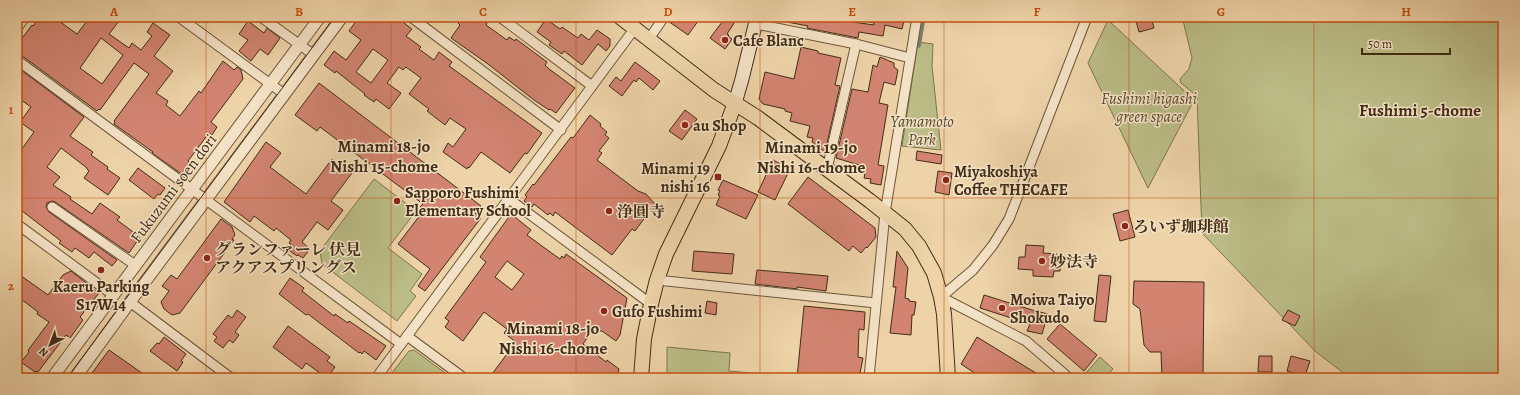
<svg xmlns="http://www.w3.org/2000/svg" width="1520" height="395" font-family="Alegreya,'Noto Serif JP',serif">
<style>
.green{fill:#bbbc86;stroke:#7e744e}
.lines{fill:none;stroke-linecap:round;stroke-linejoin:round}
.stream{stroke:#76806d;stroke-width:3.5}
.building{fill:#d28471;stroke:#422d17;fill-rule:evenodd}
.minor-casing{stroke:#6d563b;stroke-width:11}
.tertiary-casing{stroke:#6d563b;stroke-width:13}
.secondary-casing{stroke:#422d17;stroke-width:15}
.primary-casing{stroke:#422d17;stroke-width:16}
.minor{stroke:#f4e2c6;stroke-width:9}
.tertiary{stroke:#f4e2c6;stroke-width:11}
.secondary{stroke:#f4e2c6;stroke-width:13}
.primary{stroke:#eed3a8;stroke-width:14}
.tram{stroke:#422d17;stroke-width:1}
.grid{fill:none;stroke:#c7500e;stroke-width:1;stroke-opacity:0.55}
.poi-dot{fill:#8f2418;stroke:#f4e2c6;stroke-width:1.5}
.labels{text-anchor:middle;stroke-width:3;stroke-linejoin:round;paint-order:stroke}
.poi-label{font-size:16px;font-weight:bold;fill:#422d17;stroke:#f4e2c6;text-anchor:start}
.park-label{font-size:16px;font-style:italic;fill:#5a4a2d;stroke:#f4e2c6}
.street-label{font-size:16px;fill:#422d17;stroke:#f4e2c6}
.neighbourhood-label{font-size:17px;font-weight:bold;fill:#422d17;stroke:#f4e2c6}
.neatline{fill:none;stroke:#c7500e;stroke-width:1.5}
.grid-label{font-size:13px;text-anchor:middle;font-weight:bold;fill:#c7500e}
</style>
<rect width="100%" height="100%" fill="#eed3a8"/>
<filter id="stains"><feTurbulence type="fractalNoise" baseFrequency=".005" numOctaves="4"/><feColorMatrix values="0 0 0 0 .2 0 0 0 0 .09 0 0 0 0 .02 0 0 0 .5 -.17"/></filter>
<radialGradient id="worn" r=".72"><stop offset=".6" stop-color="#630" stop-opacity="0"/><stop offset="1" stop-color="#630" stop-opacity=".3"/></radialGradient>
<g class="green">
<polygon points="1185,17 1503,17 1503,378 1350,378 1315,351 1202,233 1197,96 1181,83 1180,79 1189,69 1192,58 1183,20"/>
<polygon points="1108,20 1194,100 1148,188 1088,63"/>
<polygon points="918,42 933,44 932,66 941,150 902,146"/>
<polygon points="374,179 416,211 388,248 422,274 410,291 416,296 397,321 322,264 320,251"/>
<polygon points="667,347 730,353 729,371 783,376 782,378 667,378"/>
<polygon points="414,350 452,378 388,378 409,351"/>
<polygon points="1100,357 1113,369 1104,378 1089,378 1085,374"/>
</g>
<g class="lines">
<polyline class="stream" points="919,46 924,17"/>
</g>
<g class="building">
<path d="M40,17H63L59,21L77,34L90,17H122L109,34L129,48L132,43L141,50L152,36L147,32L153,23L170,35L154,56L173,71L156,93L168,101L166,105L180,116L199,91L201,93L223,61L234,70L237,67L241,70L243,79L211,122L217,127L212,135L209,133L188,161L191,164L183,175L152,153L153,152L114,124L115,122L114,121L149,74L134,63L100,110L99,109L97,111L21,55L17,54V45L32,25L33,26ZM101,38L123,55L102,84L80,68Z"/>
<path d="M359,17H396L412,29L406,36L421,47L419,49L434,60L439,52L452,62L449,66L542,133L527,154L525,153L510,173L481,152L469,168L468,167L467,169L443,152L448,143L453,147L466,129L450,118L445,125L427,111L429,109L409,94L421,78L406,67L403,70L399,67L387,83L401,93L389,109L376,99L374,102L364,95L365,94L336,71L335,73L324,65L334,51L346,60L361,40L349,31ZM373,49L388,60L371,83L356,72Z"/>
<polygon points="463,17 478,17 487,23 486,25 507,40 509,37 515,41 516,39 547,62 545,65 549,69 575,88 556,113 550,109 549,110 534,100 488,64 451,38 460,25 458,23"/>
<polygon points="670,17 701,17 688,35 668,21"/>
<polygon points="726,17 738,17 727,34 729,35 728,36 732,39 725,49 710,38"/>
<polygon points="787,17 821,17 838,22 839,17 849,17 854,19 853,22 874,25 874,23 866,21 866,17 905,17 902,29 885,25 883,36 859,32 858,38 807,28 808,26 787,22"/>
<polygon points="1135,17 1151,17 1154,28 1139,32"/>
<polygon points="546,19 560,29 562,27 578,38 581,34 589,40 597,30 610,39 610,46 606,51 598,44 582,65 564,51 562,54 549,45 551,42 537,32"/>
<polygon points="248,21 264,33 267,28 280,38 268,55 260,49 251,61 239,51 248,40 239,34"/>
<polygon points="801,47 818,51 818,53 841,58 835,85 840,86 825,152 812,142 813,138 807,137 810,126 790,121 792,113 785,111 785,109 763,104 759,99 765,72 794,79"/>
<polygon points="880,57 894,63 894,67 898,70 895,85 884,82 879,103 888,105 878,165 884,166 881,185 870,183 871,179 864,178 865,174 860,173 862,166 836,158 852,89 868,92 873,65 877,67"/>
<polygon points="635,62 660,81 653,90 639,78 636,82 634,80 622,96 609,86 616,77 621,81"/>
<polygon points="17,67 84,117 70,136 93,152 91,155 108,167 107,169 120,178 108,195 84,178 89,171 87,169 87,168 61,148 47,167 60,177 53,185 71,197 70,199 92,214 100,203 120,217 117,220 140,237 129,253 55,202 52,201 47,203 46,207 49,212 117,260 112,266 94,252 89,258 75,248 72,252 59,243 61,241 17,207 17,145 22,149 34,132 20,122 31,107 17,97"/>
<polygon points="319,83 481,206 475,213 481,218 425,291 418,286 430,269 398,244 424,210 420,207 423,204 320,127 317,131 295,115"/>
<polygon points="685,110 697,119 682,140 669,131"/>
<polygon points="590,115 601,124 600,126 607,132 605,135 609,138 599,151 602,153 597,160 638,191 646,194 655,204 635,231 632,229 612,255 555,212 553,216 550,213 548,215 534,204 532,207 524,201 527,197 525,195 533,184 534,185 571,137 573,138"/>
<polygon points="266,142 281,153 270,167 306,194 332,159 352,173 331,201 343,210 328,230 317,222 302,242 310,249 303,258 298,255 297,256 287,249 291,244 289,243 291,240 276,228 274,231 254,216 250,222 224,202"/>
<polygon points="917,151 942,155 941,164 916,160"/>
<polygon points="773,160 790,169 775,200 758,192"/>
<polygon points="138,168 165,188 160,195 158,194 154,199 129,180"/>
<polygon points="938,171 952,173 949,195 935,192"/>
<polygon points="808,177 875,228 876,237 867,248 866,247 861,253 853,246 849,251 788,204"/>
<polygon points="723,180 758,195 746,219 716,205 720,196 718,195 720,191 718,190"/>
<polygon points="1128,210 1135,237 1120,241 1113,214"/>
<path d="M511,214L531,230L527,235L546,249L560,259L562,256L564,258L566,254L627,298L620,335L616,341L602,331H592L583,344L606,362L607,360L619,369L617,378H498L492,374L516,342L504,333L507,329L484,312L463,341L445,327L449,321L445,318L486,262L480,257ZM507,261L524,274L512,290L495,277Z"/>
<polygon points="221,219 232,227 235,235 232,239 234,240 180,313 172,315 164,309 161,302 169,291 162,286 171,275 177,279"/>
<polygon points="1026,245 1044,246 1043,253 1057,254 1056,260 1061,261 1060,271 1054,271 1053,277 1033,276 1033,270 1018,269 1019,257 1025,257"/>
<polygon points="694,251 734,254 732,274 692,271"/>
<polygon points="897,251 908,268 905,298 909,299 909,301 916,302 914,315 912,315 911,335 890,333 896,287 893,287"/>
<polygon points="757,270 828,276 826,291 797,287 797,289 755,284"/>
<polygon points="71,271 99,293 80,317 83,320 70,338 66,335 38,372 35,371 35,372 21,362 29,352 28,351 29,349 49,322 37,314 38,312 17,296 17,273 48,295 63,275"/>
<polygon points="1099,275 1111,276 1106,322 1094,321"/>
<polygon points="290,278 304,288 302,291 334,316 335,314 348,323 349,321 386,346 376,360 364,351 362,354 360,352 359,353 308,314 306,315 279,294"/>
<polygon points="1134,281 1204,282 1203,378 1162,378 1161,352 1150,352 1144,345 1140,309 1133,304"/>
<polygon points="984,295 1032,310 1048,314 1042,334 1027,331 1030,324 980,308"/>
<polygon points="707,301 717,303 716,315 705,313"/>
<polygon points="804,306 865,312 864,330 859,329 858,357 863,358 859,378 797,378"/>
<polygon points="237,310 246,317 235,332 239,335 233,343 229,340 223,348 214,341 217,337 213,334 228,315 232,318"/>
<polygon points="1288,310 1300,316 1295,326 1282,320"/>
<polygon points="1060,324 1097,355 1084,371 1047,339"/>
<polygon points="288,326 330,357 327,361 335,367 327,378 306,363 302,369 273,347"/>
<polygon points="164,337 186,354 181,361 183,362 177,371 150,351 157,343 159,344"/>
<polygon points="977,337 1044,378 982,378 961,364"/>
<polygon points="109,350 149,378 99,378 92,373"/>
<polygon points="1259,356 1272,356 1272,372 1258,372"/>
<polygon points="1291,356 1310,361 1305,376 1287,371"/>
</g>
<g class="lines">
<defs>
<g id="minor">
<polyline points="179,17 284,94"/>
<polyline points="261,17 314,55"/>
<polyline points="411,17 561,130"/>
<polyline points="500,17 592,86"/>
<polyline points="756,24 856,44 910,58"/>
<polyline points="17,28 25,17"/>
<polyline points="649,39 664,17"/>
<polyline points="17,60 401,344"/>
<polyline points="827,169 856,44"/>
<polyline points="509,199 651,304"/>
<polyline points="52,207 135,265"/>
<polyline points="17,224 113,295"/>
<polyline points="657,280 876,303"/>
<polyline points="130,302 231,378"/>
<polyline points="407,336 464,378"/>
<polyline points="376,378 635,28"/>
<polyline points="869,378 885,213 917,17"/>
<polyline points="1069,378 1026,341 941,297 973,270 993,245 1009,219 1087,17"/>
</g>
<g id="tertiary">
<polyline points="52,378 320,17"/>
<polyline points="75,378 130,302 342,17"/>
</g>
<polyline id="secondary" points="735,103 742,79 757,17"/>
<g id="primary">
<polyline points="620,17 714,90 758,118 870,201 905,229 919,246 934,273 941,297 944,314 948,378"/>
<polyline points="641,378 644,339 651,304 657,280 666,254 719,146 735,103"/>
</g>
</defs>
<use href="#minor" class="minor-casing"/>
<use href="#tertiary" class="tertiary-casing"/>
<use href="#secondary" class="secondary-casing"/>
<use href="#primary" class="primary-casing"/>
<use href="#minor" class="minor"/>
<use href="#tertiary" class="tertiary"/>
<use href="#secondary" class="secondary"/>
<use href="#primary" class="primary"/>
<polyline class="tram" points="67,378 335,17"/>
</g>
<path class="grid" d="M206,17V378M391,17V378M576,17V378M760,17V378M944,17V378M1129,17V378M1314,17V378M17,198H1503"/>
<g class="poi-dot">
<circle cx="725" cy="40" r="4"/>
<circle cx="685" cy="125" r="4"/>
<rect x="714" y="173" width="8" height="8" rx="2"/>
<circle cx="946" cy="180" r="4"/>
<circle cx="397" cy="201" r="4"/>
<circle cx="609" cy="211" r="4"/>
<circle cx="1125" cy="226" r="4"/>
<circle cx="207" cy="258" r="4"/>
<circle cx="1042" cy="261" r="4"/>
<circle cx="101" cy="270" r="4"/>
<circle cx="1002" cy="308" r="4"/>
<circle cx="604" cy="311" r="4"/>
</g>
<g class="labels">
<g class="poi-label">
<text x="733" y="46">Cafe Blanc</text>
<text x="693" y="131">au Shop</text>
<text x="710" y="174" text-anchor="end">Minami 19<tspan x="710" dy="18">nishi 16</tspan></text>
<text x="954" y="177">Miyakoshiya<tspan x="954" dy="18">Coffee THECAFE</tspan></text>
<text x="405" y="198">Sapporo Fushimi<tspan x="405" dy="18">Elementary School</tspan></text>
<text x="617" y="217">浄圓寺</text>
<text x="1133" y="232">ろいず珈琲館</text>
<text x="215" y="255">グランファーレ 伏見<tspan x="215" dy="18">アクアスプリングス</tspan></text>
<text x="1050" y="267">妙法寺</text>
<text x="101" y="292" text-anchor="middle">Kaeru Parking<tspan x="101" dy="18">S17W14</tspan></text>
<text x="1010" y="305">Moiwa Taiyo<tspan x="1010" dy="18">Shokudo</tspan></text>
<text x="612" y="317">Gufo Fushimi</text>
</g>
<g class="park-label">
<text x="1149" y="104">Fushimi higashi<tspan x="1149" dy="18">green space</tspan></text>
<text x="922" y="127">Yamamoto<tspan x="922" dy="18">Park</tspan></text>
</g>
<g class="street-label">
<text transform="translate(173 188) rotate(-53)" y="6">Fukuzumi soen dori</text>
</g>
<g class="neighbourhood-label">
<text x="1420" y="116">Fushimi 5-chome</text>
<text x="384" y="152">Minami 18-jo<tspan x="384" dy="20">Nishi 15-chome</tspan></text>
<text x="811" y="153">Minami 19-jo<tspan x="811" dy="20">Nishi 16-chome</tspan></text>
<text x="553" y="334">Minami 18-jo<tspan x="553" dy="20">Nishi 16-chome</tspan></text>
</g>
</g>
<rect width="1520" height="395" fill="none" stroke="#eed3a8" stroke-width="44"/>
<g transform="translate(50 345) rotate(222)" stroke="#f4e2c6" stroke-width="3" paint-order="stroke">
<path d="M0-3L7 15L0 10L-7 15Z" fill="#422d17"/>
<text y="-6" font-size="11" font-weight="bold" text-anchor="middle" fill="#422d17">N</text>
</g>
<path d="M1362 48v6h88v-6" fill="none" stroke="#422d17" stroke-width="2"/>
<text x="1368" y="48" font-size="12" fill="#422d17" stroke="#f4e2c6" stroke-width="3" paint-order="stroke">50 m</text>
<rect x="22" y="22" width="1476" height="351" class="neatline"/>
<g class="grid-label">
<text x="114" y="16">A</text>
<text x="299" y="16">B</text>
<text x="483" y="16">C</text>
<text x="668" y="16">D</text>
<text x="852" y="16">E</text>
<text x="1037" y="16">F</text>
<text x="1221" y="16">G</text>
<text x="1406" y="16">H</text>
<text x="11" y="114">1</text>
<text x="11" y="290">2</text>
</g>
<rect width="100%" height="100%" filter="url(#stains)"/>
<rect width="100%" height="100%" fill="url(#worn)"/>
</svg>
